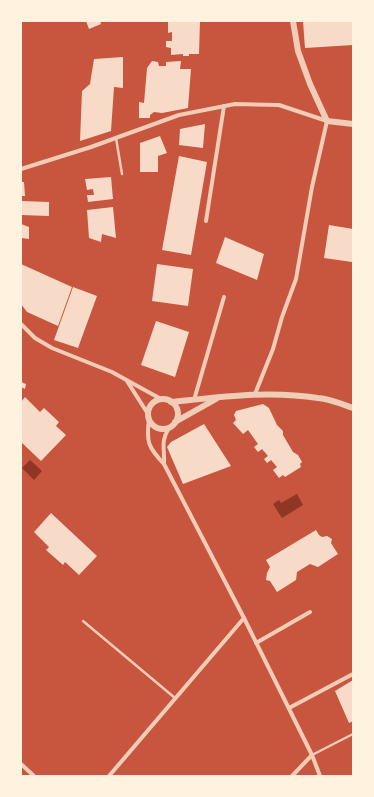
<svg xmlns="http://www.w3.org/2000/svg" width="374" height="797" font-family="'Nunito Sans',sans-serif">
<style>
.water{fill:#8f3625}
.building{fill:#f7dbc8}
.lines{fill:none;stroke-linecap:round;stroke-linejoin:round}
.service{stroke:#f1ccb7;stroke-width:2.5}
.minor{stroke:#f1ccb7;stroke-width:4}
.tertiary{stroke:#f1ccb7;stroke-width:6}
</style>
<rect width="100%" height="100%" fill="#c8553d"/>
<g class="water">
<polygon points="30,460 42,471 34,480 22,468"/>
<polygon points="297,494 303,505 282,518 273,504 279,500 281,503"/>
</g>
<g class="building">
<polygon points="86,21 100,21 101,24 89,29"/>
<polygon points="168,21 200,21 199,54 189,54 189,56 183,56 183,54 171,55 171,48 166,47 166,41 172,41 172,32 168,33"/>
<polygon points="303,21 353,21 353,45 305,48"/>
<polygon points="123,57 123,88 114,87 111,131 80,141 82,91 90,84 94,59"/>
<polygon points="152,61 158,62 159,66 166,66 166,62 181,61 180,69 191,69 188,108 162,113 154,112 150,115 150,118 139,118 139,102 144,103 147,68"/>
<polygon points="205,124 203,148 179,145 180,129"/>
<polygon points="160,136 167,153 158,156 158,172 140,172 140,143"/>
<polygon points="179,156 207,162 191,255 162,250"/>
<polygon points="111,177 113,199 88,202 87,195 94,195 93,189 87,190 85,179"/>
<polygon points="21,182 24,182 25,196 21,196"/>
<polygon points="21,201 49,202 49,216 21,215"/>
<polygon points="113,207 116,238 102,234 101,242 89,238 87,210"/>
<polygon points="21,224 29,227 29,239 21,238"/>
<polygon points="329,225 353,229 352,262 324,258"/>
<polygon points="225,237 264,254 257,280 216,263"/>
<polygon points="21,264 72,287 58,326 27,312 21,304"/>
<polygon points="157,264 193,269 188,306 152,301"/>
<polygon points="73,287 97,296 78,348 54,340"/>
<polygon points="156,321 189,332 175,377 141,365"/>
<polygon points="21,382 26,384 25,389 21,387"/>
<polygon points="25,397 40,412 44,408 59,422 56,426 66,435 41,461 21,442 21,402"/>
<polygon points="263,404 269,408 277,425 283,431 283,435 293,452 298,455 302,462 300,464 301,467 285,477 283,475 279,478 273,470 277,467 271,460 267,463 264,459 268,456 262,449 258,452 254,447 258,444 248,430 243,434 233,423 236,420 234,415 236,411"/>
<polygon points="204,424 231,466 183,484 167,447 171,442"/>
<polygon points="51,513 97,556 79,575 65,562 63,565 46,550 49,547 34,532"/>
<polygon points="316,530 319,535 322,537 327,536 332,539 331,543 338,554 318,567 310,564 297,572 296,580 277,592 270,581 266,580 267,573 270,567 266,560"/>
<polygon points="353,680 353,721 349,723 335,691"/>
</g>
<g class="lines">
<g class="service">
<polyline points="116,138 122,174"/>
<polyline points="83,621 175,698"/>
<polyline points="312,755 353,734"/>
</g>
<g class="minor">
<polyline points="21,169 91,147 179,115 235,104 279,105 327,121 312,187 296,279 282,317 273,349 255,394"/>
<polyline points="206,221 224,106"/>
<polyline points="21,324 35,338 52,348 112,372 161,399"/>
<polyline points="127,381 148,414"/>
<polyline points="194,400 224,297"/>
<path d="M149,419C146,442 148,447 164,464L244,618L312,755L320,776"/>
<path d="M164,464C165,449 160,442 169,428"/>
<polyline points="256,643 310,612"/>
<polyline points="289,708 353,674"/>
<polyline points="21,764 34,776"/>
<polyline points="109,776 244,618"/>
<polyline points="292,776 312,755"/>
</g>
<g class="tertiary">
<polyline points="293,21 298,51 310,84 327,121 353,124"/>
<circle cx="163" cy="414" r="15"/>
<path d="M171,402C220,397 269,390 318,398C330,399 342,404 353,408"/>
<polyline points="175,422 216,399"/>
</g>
</g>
<rect width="374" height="797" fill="none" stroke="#fff3e0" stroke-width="44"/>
</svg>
